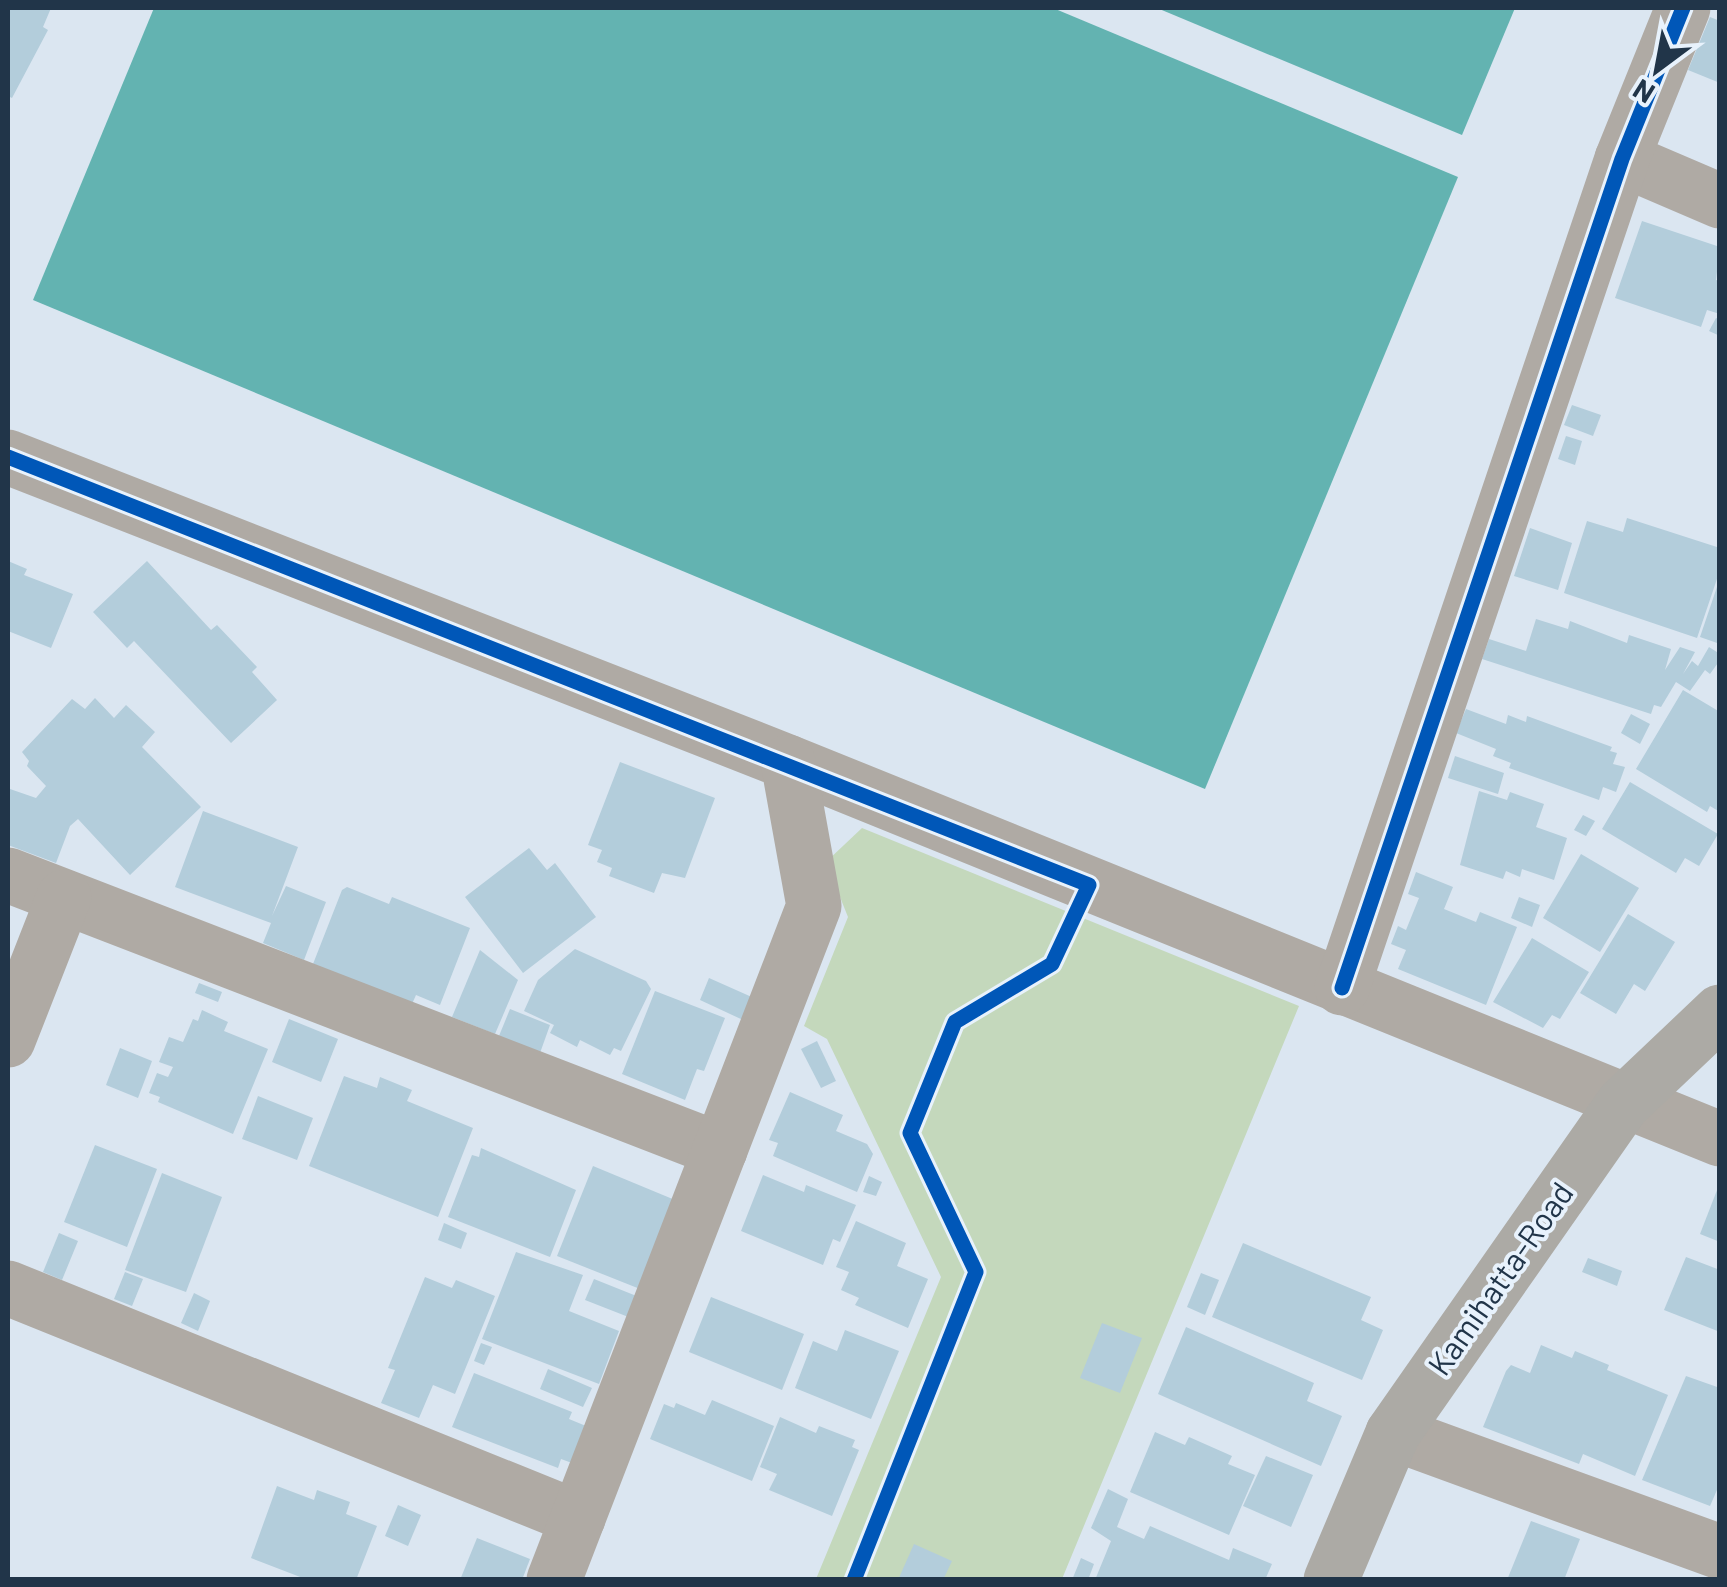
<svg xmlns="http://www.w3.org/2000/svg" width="1727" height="1587" font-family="Barlow,sans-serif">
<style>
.green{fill:#c4d8bc}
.water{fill:#63b3b1}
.building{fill:#b3cddb}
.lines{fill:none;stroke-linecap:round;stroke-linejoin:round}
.street{stroke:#afaaa4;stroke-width:55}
.secondary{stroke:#acaaa5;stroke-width:55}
.cycleway-casing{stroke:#e8f2fc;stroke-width:21}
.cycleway{stroke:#0057b8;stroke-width:15}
.labels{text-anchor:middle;stroke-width:8;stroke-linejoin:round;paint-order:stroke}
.street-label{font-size:32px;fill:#213549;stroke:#e8f2fc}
</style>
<rect width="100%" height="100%" fill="#dbe6f1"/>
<polygon class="green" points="862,828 1299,1006 1062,1579 816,1579 941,1277 827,1039 804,1026 848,917 826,862"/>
<g class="water">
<polygon points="154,8 1053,8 1458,177 1205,789 33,300"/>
<polygon points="1157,8 1515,8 1462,135"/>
</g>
<g class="building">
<polygon points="8,8 51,8 43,27 48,30 12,98 8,96"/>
<polygon points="1710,17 1720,21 1720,83 1688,70"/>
<polygon points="1642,221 1720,247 1716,280 1720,281 1720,314 1707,310 1701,327 1615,298"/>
<polygon points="1716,318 1720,320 1720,336 1709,331"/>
<polygon points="1572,405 1601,415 1593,436 1564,425"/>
<polygon points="1566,436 1582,441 1575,465 1558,459"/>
<polygon points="1627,518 1720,548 1720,570 1697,638 1564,593 1587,521 1623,532"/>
<polygon points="1530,528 1572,543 1558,590 1514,576"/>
<polygon points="8,561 27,569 24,575 73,594 51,648 8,631"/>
<polygon points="147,561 211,630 217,625 257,667 252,672 277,700 231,743 134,641 127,648 93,612"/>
<polygon points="1719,581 1720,582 1720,644 1700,637"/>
<polygon points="1536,619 1568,629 1570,621 1627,643 1629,635 1671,649 1665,670 1680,647 1695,652 1683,674 1692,661 1698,666 1709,647 1720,654 1720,660 1710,674 1705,670 1690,691 1676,682 1661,707 1654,705 1651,714 1482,659 1489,639 1526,651"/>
<polygon points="1683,690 1720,712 1720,812 1710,806 1707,812 1636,769"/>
<polygon points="95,698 114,718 126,705 155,732 142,747 201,807 130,875 78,819 70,826 56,863 8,845 10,789 36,798 46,786 27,766 29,761 22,752 72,699 85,709"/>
<polygon points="1466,709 1506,724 1508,715 1526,722 1527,716 1612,747 1610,751 1617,753 1613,764 1625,767 1616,792 1603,787 1599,800 1509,768 1511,763 1493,756 1496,749 1456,733"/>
<polygon points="1631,714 1650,724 1640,744 1621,733"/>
<polygon points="1455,756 1504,773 1498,794 1448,778"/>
<polygon points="620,762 715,798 685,878 662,873 654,893 609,876 612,868 597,862 602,850 588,845"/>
<polygon points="1630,782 1718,834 1699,866 1685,858 1676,873 1602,829"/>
<polygon points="1479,791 1507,800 1510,792 1544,804 1536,827 1567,838 1554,880 1522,869 1520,877 1506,871 1503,879 1460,865"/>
<polygon points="203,811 298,847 272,916 286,886 326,902 304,960 263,943 271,923 175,887"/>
<polygon points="1583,815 1595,821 1586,836 1574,830"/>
<polygon points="529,848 547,870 555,863 596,917 523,973 465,897"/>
<polygon points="1581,854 1639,888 1600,952 1543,918"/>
<polygon points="1416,872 1453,887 1444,909 1476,922 1480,912 1517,927 1486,1005 1398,969 1406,950 1391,944 1398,926 1406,930 1419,898 1408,894"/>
<polygon points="347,887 389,904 392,897 470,928 440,1005 416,995 412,1004 313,964 342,890"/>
<polygon points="1519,897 1540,905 1532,927 1511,918"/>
<polygon points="1628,914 1675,942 1645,991 1634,984 1616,1014 1580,993"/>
<polygon points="1532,938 1589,972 1560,1019 1552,1015 1543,1028 1493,1002"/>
<polygon points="575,949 646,981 651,989 621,1051 614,1048 610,1055 580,1040 577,1047 550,1033 554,1025 524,1011 538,980"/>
<polygon points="480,950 518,980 495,1034 452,1017"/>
<polygon points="709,978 754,998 743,1020 700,1000"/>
<polygon points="199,983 222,992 218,1002 195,993"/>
<polygon points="655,991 725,1018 704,1071 697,1069 685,1100 622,1074"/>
<polygon points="510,1009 550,1025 540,1053 499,1036"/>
<polygon points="202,1010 228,1022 224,1031 268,1049 233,1134 158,1102 160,1097 149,1093 157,1073 168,1077 173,1067 159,1062 169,1037 183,1042 193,1019 198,1021"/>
<polygon points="289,1019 338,1039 321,1082 272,1062"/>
<polygon points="817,1041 836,1081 821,1088 801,1049"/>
<polygon points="120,1048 152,1061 138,1098 106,1085"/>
<polygon points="344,1076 377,1088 380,1077 412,1090 407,1101 473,1128 438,1217 309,1166"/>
<polygon points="790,1092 843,1115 836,1131 867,1144 873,1154 857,1192 773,1156 778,1143 769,1140"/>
<polygon points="258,1096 313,1118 297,1160 242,1139"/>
<polygon points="95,1145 157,1169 127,1247 64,1222"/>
<polygon points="481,1148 576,1190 550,1257 448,1217 472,1155 479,1157"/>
<polygon points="593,1166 675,1200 640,1289 557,1256"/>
<polygon points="162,1173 222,1197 186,1292 125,1270"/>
<polygon points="763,1175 804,1192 806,1185 856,1205 840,1242 833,1239 823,1265 741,1231"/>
<polygon points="869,1176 882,1182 876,1196 863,1192"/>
<polygon points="1719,1185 1720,1185 1720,1242 1700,1234"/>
<polygon points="856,1221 906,1243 897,1266 928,1279 908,1328 855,1305 859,1298 841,1290 849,1272 836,1267"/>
<polygon points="444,1223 467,1233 461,1249 438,1240"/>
<polygon points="59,1233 78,1241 62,1280 43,1272"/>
<polygon points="1243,1243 1371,1297 1361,1320 1383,1330 1362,1380 1212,1317"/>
<polygon points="516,1252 583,1275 569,1311 619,1331 599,1384 482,1339"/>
<polygon points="1686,1257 1720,1270 1720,1332 1664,1310"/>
<polygon points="1588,1258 1622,1271 1617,1286 1582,1272"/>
<polygon points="125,1272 143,1279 132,1306 114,1299"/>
<polygon points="1201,1273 1219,1280 1205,1315 1187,1307"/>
<polygon points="425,1277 452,1288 456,1280 495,1296 455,1394 433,1385 419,1418 381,1403 395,1370 388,1368"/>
<polygon points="594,1279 639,1297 631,1318 585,1300"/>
<polygon points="194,1293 210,1301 198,1331 181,1323"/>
<polygon points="711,1297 804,1334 782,1390 689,1352"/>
<polygon points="1102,1323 1142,1338 1120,1393 1080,1378"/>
<polygon points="1186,1327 1314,1383 1307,1401 1342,1416 1321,1466 1158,1394"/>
<polygon points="845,1330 899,1351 871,1419 795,1388 813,1341 837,1351"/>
<polygon points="481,1343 492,1347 484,1365 474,1361"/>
<polygon points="1541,1345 1572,1358 1575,1351 1609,1365 1607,1370 1668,1395 1635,1476 1583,1454 1579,1464 1483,1427 1506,1371 1511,1365 1530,1373"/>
<polygon points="548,1369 592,1388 583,1407 540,1389"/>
<polygon points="474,1373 572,1412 569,1419 586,1426 572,1463 561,1459 558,1468 452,1427"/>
<polygon points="1686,1376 1720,1388 1720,1483 1710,1506 1642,1480"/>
<polygon points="712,1400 774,1426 752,1481 650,1439 664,1404 674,1408 676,1403 705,1415"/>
<polygon points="780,1417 816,1433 819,1426 855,1440 852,1447 859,1450 832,1516 769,1490 777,1474 760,1467"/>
<polygon points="1155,1432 1185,1445 1189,1437 1232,1456 1228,1464 1255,1475 1229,1535 1130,1492"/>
<polygon points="1266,1456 1313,1475 1291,1527 1243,1506"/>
<polygon points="277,1486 314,1500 317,1490 350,1502 346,1514 377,1526 356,1580 308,1580 251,1558"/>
<polygon points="1108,1489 1128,1499 1117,1527 1144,1539 1150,1526 1229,1560 1233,1548 1272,1564 1265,1580 1095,1580 1111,1541 1091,1528"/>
<polygon points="398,1505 421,1515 408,1546 385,1536"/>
<polygon points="1531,1521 1580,1539 1564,1580 1507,1580"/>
<polygon points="477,1538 530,1559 522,1580 460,1580"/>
<polygon points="914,1544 952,1561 943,1580 898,1580"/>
<polygon points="1081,1558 1094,1564 1088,1580 1072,1580"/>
</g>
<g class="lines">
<g class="street">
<polyline points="1622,159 1720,201"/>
<polyline points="8,457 788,762 1720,1139"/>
<polyline points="8,875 720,1150"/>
<polyline points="1342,988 1622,159 1683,8"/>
<polyline points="8,1040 64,897"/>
<polyline points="8,1288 578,1518"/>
<polyline points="1393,1433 1720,1552"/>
<polyline points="554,1580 814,906 788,762"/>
</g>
<polyline class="secondary" points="1331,1580 1393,1433 1623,1104 1720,1012"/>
<defs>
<g id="cycleway">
<polyline points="8,457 1089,885 1052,964 955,1022 910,1133 976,1272 854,1580"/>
<polyline points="1342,988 1622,159 1683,8"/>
</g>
</defs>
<use href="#cycleway" class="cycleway-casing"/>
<use href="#cycleway" class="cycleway"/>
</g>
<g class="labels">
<g class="street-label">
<text transform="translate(1501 1279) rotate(-55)" y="11">Kamihatta-Road</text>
</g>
</g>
<rect width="1727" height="1587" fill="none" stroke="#213549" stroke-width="20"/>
<g transform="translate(1657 70) rotate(212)" stroke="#e8f2fc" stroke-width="8" paint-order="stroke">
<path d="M0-8L18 38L0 25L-18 38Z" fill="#213549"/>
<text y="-15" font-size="28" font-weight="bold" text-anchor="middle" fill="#213549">N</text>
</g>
</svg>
